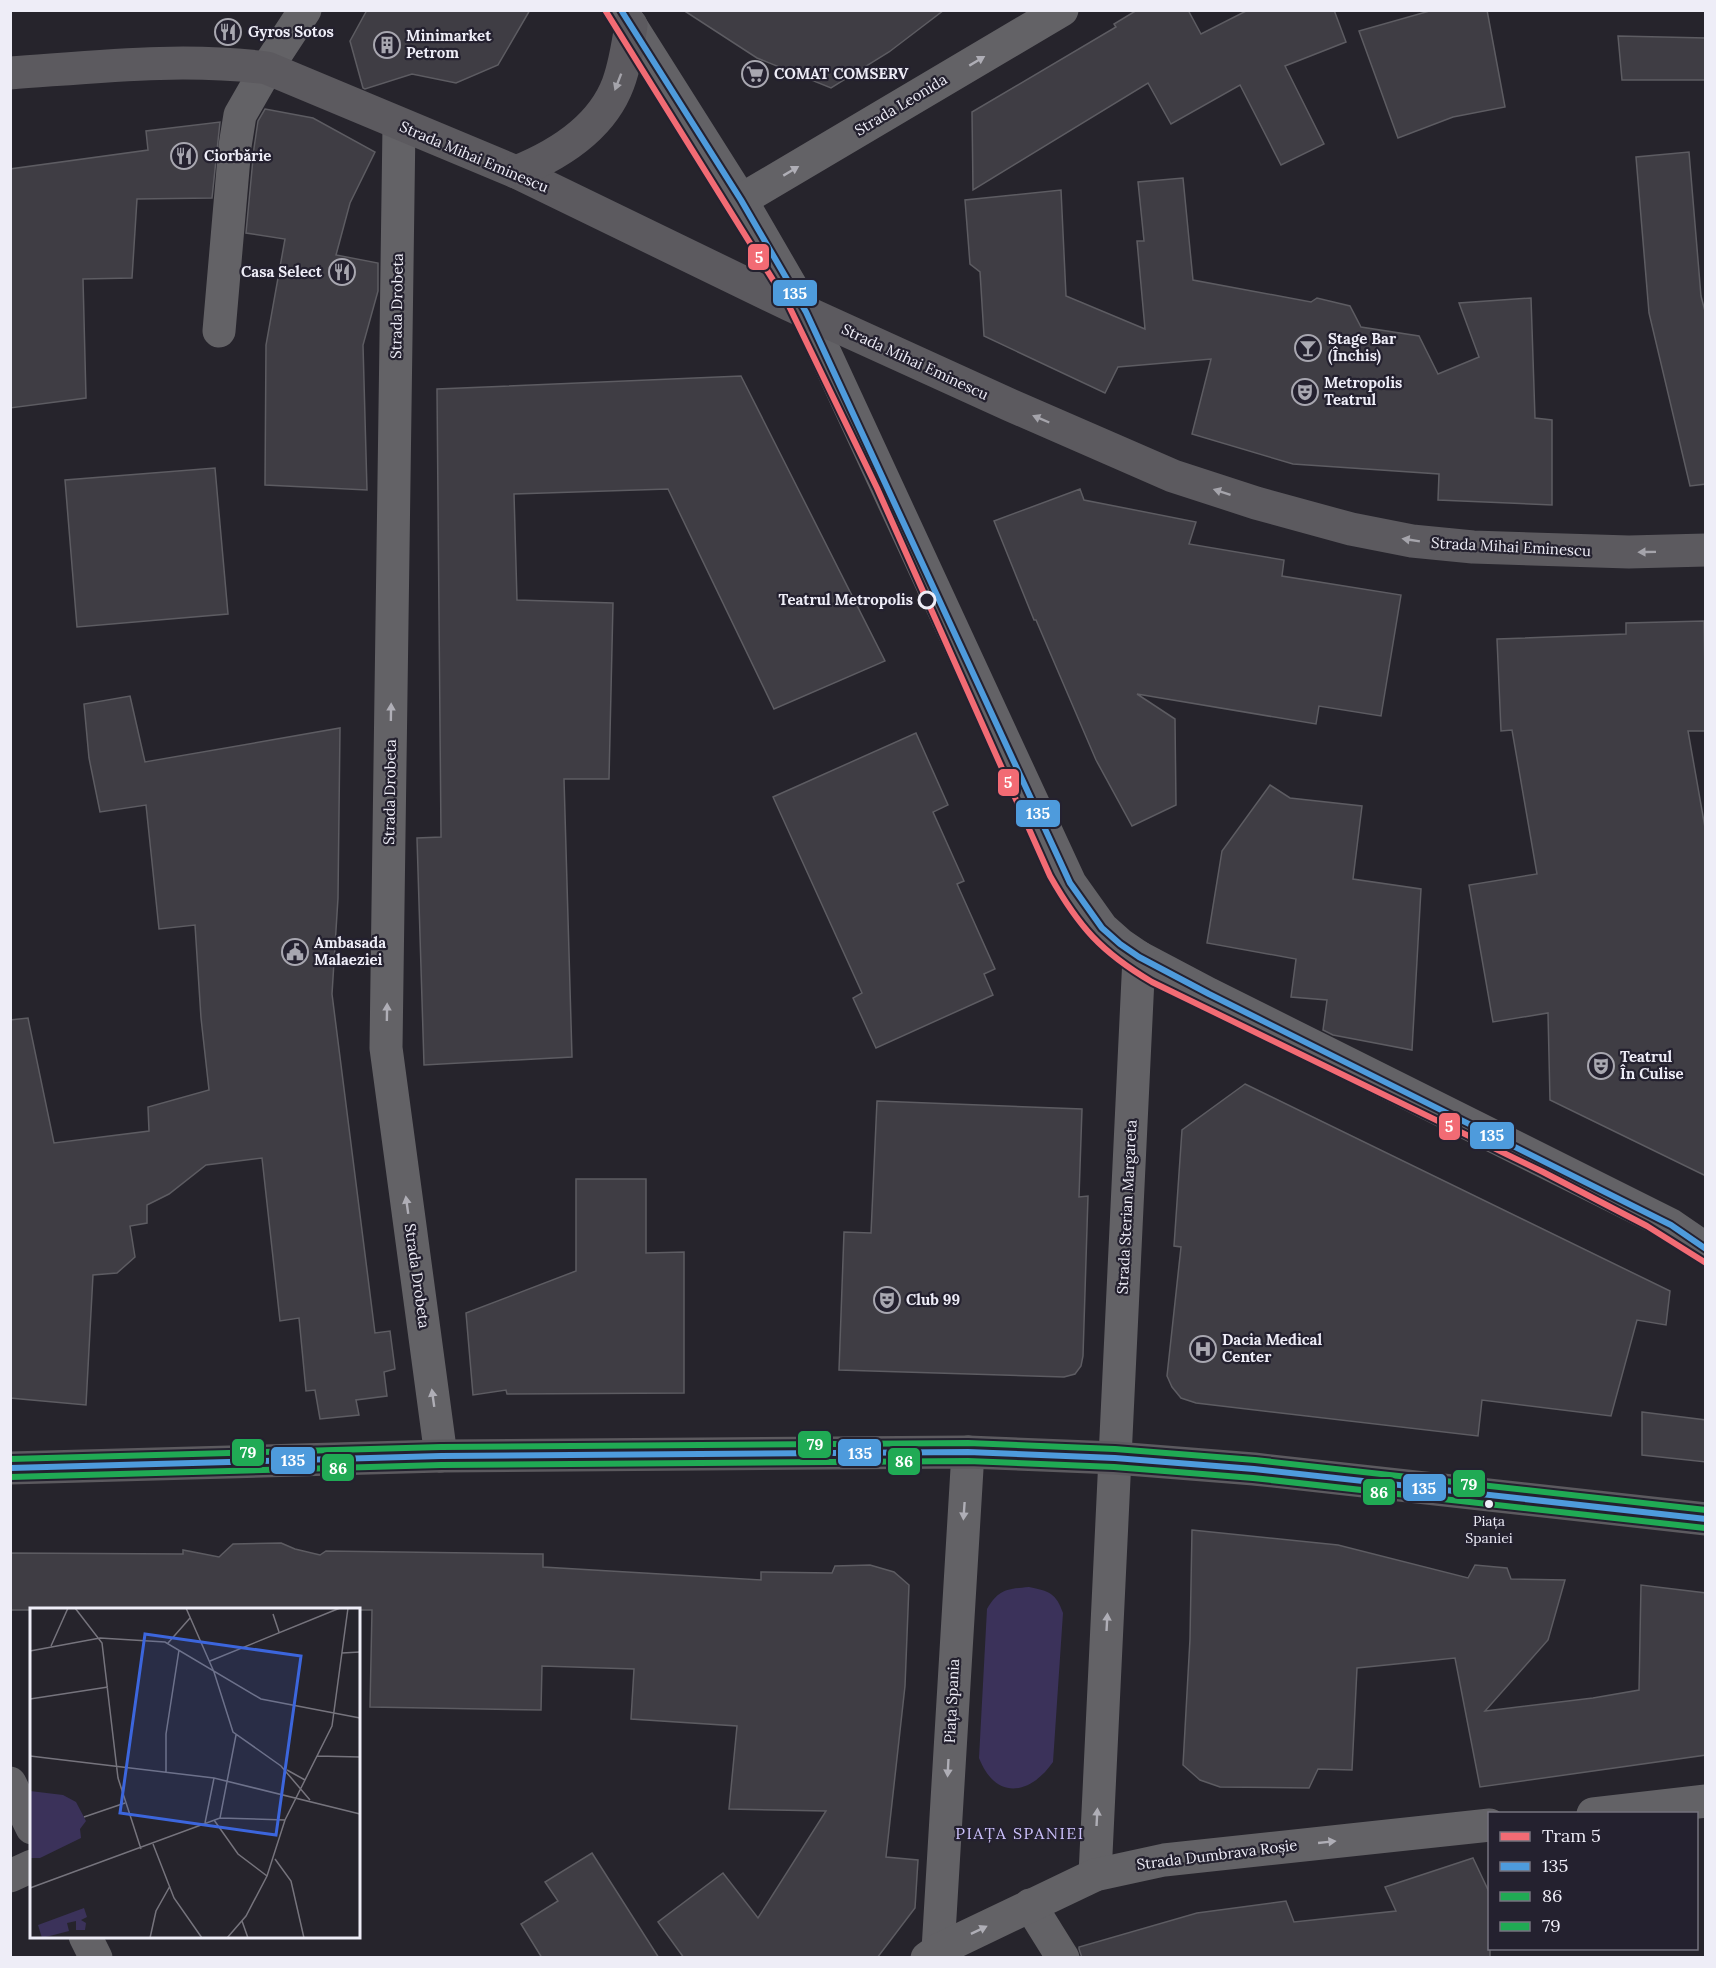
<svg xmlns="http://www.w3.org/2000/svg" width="1716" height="1968" font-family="Lora,serif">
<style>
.green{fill:#3b325a}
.building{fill:#3f3d44;stroke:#5d5c62;stroke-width:1.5}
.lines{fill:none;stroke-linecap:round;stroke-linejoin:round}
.minor{stroke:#636266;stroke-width:33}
.major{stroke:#5c5a5f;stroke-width:33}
.bus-1-casing{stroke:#24212f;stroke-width:10}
.bus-2-casing{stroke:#24212f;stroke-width:10}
.bus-3-casing{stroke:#24212f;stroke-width:10}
.bus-1{stroke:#4e9bdc;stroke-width:6}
.bus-2{stroke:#20aa54;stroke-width:6}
.bus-3{stroke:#20aa54;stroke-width:6}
.tram-1-casing{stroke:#24212f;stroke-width:10}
.tram-1{stroke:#f26b74;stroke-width:6}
.oneway{fill:#afaeb6}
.oneway2{fill:#a5a4ab}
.stop-dot{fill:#24212f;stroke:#eeedf7;stroke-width:3}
.bus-dot{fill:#eeedf7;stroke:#24212f;stroke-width:2}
.labels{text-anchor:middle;stroke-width:4.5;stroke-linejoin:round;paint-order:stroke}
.bus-label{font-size:14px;fill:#eeedf7;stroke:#24212f}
.poi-label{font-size:15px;font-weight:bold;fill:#eeedf7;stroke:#24212f;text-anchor:start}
.street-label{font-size:15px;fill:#eeedf7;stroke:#24212f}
.stop-label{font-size:15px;font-weight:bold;fill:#eeedf7;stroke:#24212f;text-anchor:end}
.neighbourhood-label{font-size:16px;letter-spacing:1.5px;fill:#cdc2fc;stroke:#24212f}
.inset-road{fill:none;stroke:#76747d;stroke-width:1.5}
.view{fill:#3c66dd;fill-opacity:0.15;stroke:#3c66dd;stroke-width:3}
.inset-edge{fill:none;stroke:#eeedf7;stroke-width:3}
.line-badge{stroke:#24212f;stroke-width:2}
.badge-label{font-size:16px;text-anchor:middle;font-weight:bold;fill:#fff}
</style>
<rect width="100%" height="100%" fill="#26242c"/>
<path class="green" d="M1029,1587C1049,1591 1056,1593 1063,1613L1053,1762C1030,1795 996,1801 979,1758L987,1609C999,1589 1007,1589 1029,1587Z"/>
<g class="building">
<polygon points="367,10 530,10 498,65 456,83 412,74 365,89 363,88 350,41"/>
<polygon points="683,10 944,10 889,52 831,88 757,58"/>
<polygon points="1137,10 1188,10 1201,34 1248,10 1334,10 1346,42 1285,66 1324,144 1281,165 1240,85 1171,124 1148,83 973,190 972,112 1116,27 1114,24"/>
<polygon points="1433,10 1487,10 1505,107 1453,117 1398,138 1359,31"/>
<polygon points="1618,36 1706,38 1706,80 1622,80"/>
<polygon points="265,109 313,118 375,152 350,203 336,255 378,263 378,291 363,345 367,490 265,485 266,345 285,239 246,233 254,148 258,121"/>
<polygon points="220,122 212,198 137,199 132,278 83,279 86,398 10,408 10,169 148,150 146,131"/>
<polygon points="1689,152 1701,296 1706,315 1706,484 1690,486 1649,313 1636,157"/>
<polygon points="1183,178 1193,280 1311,302 1317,298 1350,306 1361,327 1419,336 1438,374 1479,357 1459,303 1531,298 1535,418 1552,420 1552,505 1438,500 1439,474 1293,464 1192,434 1211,359 1118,367 1105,393 984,336 980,272 970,264 965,200 1061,190 1066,296 1145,329 1137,241 1144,241 1138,182"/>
<polygon points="741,376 885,661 774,709 668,489 514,494 517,600 613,603 609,779 564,779 572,1057 424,1065 417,838 441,837 437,389"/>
<polygon points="215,468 228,614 77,627 65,480"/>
<polygon points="1080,489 1084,500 1196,522 1189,544 1284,560 1282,576 1401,595 1381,716 1319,706 1316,724 1137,694 1175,719 1176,805 1132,826 1096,760 1036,620 1034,620 994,521"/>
<polygon points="1704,621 1706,731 1688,731 1706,833 1706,1176 1550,1100 1548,1013 1493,1022 1469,885 1537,874 1512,730 1501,731 1497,639 1626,634 1626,623"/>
<polygon points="130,696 145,762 340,728 338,898 332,994 375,1333 390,1331 395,1369 384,1372 387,1396 356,1400 359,1415 320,1419 315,1390 306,1391 299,1318 280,1321 262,1158 206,1165 169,1194 147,1205 147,1223 130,1226 135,1257 117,1273 93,1275 86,1405 10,1398 10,1020 28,1018 54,1143 149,1131 148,1107 209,1090 201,1018 195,925 159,929 146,805 100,812 89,758 84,704"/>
<polygon points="916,733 948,805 933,812 964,881 957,884 995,969 984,974 993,995 876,1048 853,998 862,993 773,797"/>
<polygon points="1270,785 1290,798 1362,806 1353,879 1421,889 1412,1050 1333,1035 1323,1030 1327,1000 1291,997 1296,959 1207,943 1222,851"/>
<polygon points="1245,1084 1670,1291 1666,1325 1637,1320 1611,1416 1482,1400 1478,1436 1196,1403 1181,1398 1172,1387 1167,1376 1181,1247 1174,1246 1182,1130"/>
<polygon points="877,1101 1082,1109 1079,1197 1088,1196 1083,1356 1081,1366 1075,1374 1064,1377 839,1370 844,1232 871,1233"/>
<polygon points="576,1179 646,1179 646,1253 684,1252 684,1393 507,1394 506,1390 473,1395 466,1313 576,1271"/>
<polygon points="1642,1412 1706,1420 1706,1462 1642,1455"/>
<polygon points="1192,1530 1338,1545 1468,1578 1475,1565 1507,1568 1511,1579 1565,1580 1548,1640 1485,1711 1593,1698 1639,1690 1641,1585 1706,1593 1706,1755 1480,1787 1455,1658 1357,1668 1352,1770 1318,1769 1309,1788 1220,1787 1200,1780 1183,1765 1190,1639"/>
<polygon points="281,1543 295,1549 320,1555 326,1551 543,1554 543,1567 761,1580 761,1572 832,1573 835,1566 870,1565 894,1572 909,1585 905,1686 886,1857 918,1860 915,1908 877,1958 684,1958 658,1922 723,1873 758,1918 826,1811 729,1809 737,1726 631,1719 634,1669 542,1666 541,1710 370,1707 372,1610 10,1610 10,1553 183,1554 183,1550 219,1557 233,1544"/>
<polygon points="592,1853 659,1958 542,1958 521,1924 558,1901 545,1882"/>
<polygon points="1473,1858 1490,1894 1490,1958 1082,1958 1079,1949 1079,1947 1197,1913 1286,1901 1294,1922 1396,1911 1385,1887"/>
</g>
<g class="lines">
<g class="minor">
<polyline points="621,10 741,200 806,312 1070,883 1102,928 1120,944 1139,957 1209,994 1671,1225 1706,1249"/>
<polyline points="399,125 386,1048 441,1456"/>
<polyline points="741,200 1062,10"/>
<polyline points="219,331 235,146 240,115 267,68 305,10"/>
<polyline points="10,1783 32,1828"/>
<polyline points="1593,1814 1706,1801"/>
<polyline points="1095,1875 1139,957"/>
<polyline points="10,1876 32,1866"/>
<polyline points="1030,1905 1063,1958"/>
<polyline points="85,1936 96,1958"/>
<polyline points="938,1950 968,1452"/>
<polyline points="927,1958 938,1950 1095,1875 1164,1860 1490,1825"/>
</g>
<g class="major">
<path d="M10,73C96,67 182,57 267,68L516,172L788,304L1010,405L1173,476L1256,503L1351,529L1412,541L1473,547L1629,552L1706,550"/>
<path d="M516,172C558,155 601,129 618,84C625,65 628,45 631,25"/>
<polyline points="10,1468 441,1456 968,1452 1115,1458 1254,1469 1706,1519"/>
</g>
<defs>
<g id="bus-1">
<polyline points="621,10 741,200 806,312 1070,883 1102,928 1120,944 1139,957 1209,994 1671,1225 1706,1249"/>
<polyline points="10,1468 441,1456 968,1452 1115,1458 1254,1469 1706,1519"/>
</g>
<polyline id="bus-2" points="10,1477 441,1465 968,1461 1114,1467 1253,1478 1705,1528"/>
<polyline id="bus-3" points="10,1459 441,1447 968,1443 1115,1449 1255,1460 1706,1510"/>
</defs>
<use href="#bus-1" class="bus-1-casing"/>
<use href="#bus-2" class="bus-2-casing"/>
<use href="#bus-3" class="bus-3-casing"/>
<use href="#bus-1" class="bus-1"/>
<use href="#bus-2" class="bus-2"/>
<use href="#bus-3" class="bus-3"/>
<defs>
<path id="tram-1" d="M605,10L788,304L877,488L1050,876C1079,927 1101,952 1152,982L1543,1172L1647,1226L1706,1263"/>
</defs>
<use href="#tram-1" class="tram-1-casing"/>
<use href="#tram-1" class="tram-1"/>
</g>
<defs><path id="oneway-solid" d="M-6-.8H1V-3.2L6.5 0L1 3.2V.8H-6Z" transform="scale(1.5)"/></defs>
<g class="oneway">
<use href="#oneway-solid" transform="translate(977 61) rotate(-31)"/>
<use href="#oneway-solid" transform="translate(791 171) rotate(-31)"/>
<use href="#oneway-solid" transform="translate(391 712) rotate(-89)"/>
<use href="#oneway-solid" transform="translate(387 1012) rotate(-89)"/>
<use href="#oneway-solid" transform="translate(407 1205) rotate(-98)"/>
<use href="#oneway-solid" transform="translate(433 1398) rotate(-98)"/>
<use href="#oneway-solid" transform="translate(964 1511) rotate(94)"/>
<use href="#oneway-solid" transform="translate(1107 1622) rotate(-87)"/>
<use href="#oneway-solid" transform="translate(948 1768) rotate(93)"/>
<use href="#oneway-solid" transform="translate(1097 1817) rotate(-87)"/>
<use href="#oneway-solid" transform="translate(1327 1842) rotate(-6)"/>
<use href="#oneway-solid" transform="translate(979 1930) rotate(-26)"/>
</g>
<g class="oneway2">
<use href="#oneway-solid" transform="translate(618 82) rotate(111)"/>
<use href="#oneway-solid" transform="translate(1041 419) rotate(-157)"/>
<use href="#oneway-solid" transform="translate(1222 492) rotate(-162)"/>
<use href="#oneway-solid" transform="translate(1411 540) rotate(-171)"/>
<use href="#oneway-solid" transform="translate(1647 552) rotate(179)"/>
</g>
<defs>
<symbol id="restaurant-ring" viewBox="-11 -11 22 22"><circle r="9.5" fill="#24212f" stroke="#a8a7b0" stroke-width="1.5"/><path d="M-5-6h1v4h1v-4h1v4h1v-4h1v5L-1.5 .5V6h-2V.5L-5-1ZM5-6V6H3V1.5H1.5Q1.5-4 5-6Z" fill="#a8a7b0"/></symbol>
<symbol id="building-ring" viewBox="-11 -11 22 22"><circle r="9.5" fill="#24212f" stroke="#a8a7b0" stroke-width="1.5"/><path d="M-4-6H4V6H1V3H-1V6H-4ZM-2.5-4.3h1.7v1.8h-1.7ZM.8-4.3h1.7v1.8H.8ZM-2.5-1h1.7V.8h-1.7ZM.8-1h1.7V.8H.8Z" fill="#a8a7b0"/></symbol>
<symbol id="supermarket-ring" viewBox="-11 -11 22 22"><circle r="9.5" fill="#24212f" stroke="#a8a7b0" stroke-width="1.5"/><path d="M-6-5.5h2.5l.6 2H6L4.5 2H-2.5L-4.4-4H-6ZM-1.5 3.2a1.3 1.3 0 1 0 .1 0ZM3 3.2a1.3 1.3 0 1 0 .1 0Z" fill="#a8a7b0"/></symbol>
<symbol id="bar-ring" viewBox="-11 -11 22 22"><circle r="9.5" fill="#24212f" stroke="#a8a7b0" stroke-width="1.5"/><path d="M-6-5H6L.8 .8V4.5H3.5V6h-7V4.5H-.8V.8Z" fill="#a8a7b0"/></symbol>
<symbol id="theatre-ring" viewBox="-11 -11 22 22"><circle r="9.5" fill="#24212f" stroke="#a8a7b0" stroke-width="1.5"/><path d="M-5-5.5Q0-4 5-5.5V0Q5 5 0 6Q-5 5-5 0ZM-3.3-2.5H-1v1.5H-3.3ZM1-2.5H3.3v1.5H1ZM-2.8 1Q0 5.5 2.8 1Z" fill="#a8a7b0"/></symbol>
<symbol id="civic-ring" viewBox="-11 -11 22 22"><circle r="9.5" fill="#24212f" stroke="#a8a7b0" stroke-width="1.5"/><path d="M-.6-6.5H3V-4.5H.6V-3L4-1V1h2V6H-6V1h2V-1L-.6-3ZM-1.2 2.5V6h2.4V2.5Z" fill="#a8a7b0"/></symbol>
<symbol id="hospital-ring" viewBox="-11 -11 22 22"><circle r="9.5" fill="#24212f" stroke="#a8a7b0" stroke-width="1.5"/><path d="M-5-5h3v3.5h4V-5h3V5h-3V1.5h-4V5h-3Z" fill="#a8a7b0"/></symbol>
</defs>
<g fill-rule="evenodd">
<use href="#restaurant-ring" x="213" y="17" width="30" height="30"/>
<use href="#building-ring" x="372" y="30" width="30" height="30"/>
<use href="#supermarket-ring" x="740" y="59" width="30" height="30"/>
<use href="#restaurant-ring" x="169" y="141" width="30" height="30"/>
<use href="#restaurant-ring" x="327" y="257" width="30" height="30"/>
<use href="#bar-ring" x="1293" y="333" width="30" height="30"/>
<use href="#theatre-ring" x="1290" y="377" width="30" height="30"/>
<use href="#civic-ring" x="280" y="937" width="30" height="30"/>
<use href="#theatre-ring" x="1586" y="1051" width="30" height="30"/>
<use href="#theatre-ring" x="872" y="1285" width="30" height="30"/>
<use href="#hospital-ring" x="1188" y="1334" width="30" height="30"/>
</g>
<circle class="stop-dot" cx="927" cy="600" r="8"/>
<circle class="bus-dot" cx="1489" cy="1504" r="5"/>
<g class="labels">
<g class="bus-label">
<text x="1489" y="1526">Piața<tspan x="1489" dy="17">Spaniei</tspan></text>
</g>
<g class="poi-label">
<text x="248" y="37">Gyros Sotos</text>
<text x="406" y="41">Minimarket<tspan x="406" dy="17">Petrom</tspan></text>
<text x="774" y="79">COMAT COMSERV</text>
<text x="204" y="161">Ciorbărie</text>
<text x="322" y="277" text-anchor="end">Casa Select</text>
<text x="1328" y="344">Stage Bar<tspan x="1328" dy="17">(Închis)</tspan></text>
<text x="1324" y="388">Metropolis<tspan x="1324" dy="17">Teatrul</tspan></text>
<text x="314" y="948">Ambasada<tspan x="314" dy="17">Malaeziei</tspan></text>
<text x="1620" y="1062">Teatrul<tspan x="1620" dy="17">În Culise</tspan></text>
<text x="906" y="1305">Club 99</text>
<text x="1222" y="1345">Dacia Medical<tspan x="1222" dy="17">Center</tspan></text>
</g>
<g class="street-label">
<text transform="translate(901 105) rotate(-31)" y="5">Strada Leonida</text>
<text transform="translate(474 157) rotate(23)" y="5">Strada Mihai Eminescu</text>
<text transform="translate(397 306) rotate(-89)" y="5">Strada Drobeta</text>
<text transform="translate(915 362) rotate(25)" y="5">Strada Mihai Eminescu</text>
<text transform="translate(1511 547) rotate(3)" y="5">Strada Mihai Eminescu</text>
<text transform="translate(390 792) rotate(-89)" y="5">Strada Drobeta</text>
<text transform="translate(1127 1207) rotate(-87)" y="5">Strada Sterian Margareta</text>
<text transform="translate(417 1276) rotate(82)" y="5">Strada Drobeta</text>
<text transform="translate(952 1701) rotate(-87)" y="5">Piața Spania</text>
<text transform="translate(1217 1855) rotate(-7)" y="5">Strada Dumbrava Roșie</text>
</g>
<g class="stop-label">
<text x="913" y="605">Teatrul Metropolis</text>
</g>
<g class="neighbourhood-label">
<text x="1020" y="1839">PIAȚA SPANIEI</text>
</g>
</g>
<g transform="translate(30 1608)">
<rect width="330" height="330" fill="#26242c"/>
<path d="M0,183L33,187L46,194L56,213L50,221L51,230L10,250H0ZM54,300L57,309L51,312L56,315L55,322H46V313L37,315L39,323L12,330L8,317Z" fill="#3b325a"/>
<path class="inset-road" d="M45,0L72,35L88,170L111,241M156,0L184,64L203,124L251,158L280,192M243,6L249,24M138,35L160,10M21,38L38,0M0,43L70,30L135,34L231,91L330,110M312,45L330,44M180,53L310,0M0,91L78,79M0,148L184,170L330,206M287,148L330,149M257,162L275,172M136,164V126L149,42M54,209L95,195M190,210L206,127M184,212L208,246L237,268M175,215L184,170M123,236L144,290L172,330M245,251L261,273L274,330M0,280L190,210L255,212M212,313L218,330M120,330L126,303L140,278M197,330L216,308L237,268L255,212L302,118L318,0"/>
<path class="view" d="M115,26L271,48L246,227L90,205Z"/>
<rect width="330" height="330" class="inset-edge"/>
</g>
<g class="line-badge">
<rect x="747" y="243" width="23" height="28" rx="6" fill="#f26b74"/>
<rect x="772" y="279" width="46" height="28" rx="6" fill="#4e9bdc"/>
<rect x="997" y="768" width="23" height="29" rx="6" fill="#f26b74"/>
<rect x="1015" y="799" width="46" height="29" rx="6" fill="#4e9bdc"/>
<rect x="1438" y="1112" width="23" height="29" rx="6" fill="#f26b74"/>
<rect x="1469" y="1121" width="46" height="29" rx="6" fill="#4e9bdc"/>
<rect x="797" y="1430" width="35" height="29" rx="6" fill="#20aa54"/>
<rect x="231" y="1438" width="34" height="29" rx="6" fill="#20aa54"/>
<rect x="837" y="1438" width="45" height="29" rx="6" fill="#4e9bdc"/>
<rect x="270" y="1446" width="46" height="29" rx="6" fill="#4e9bdc"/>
<rect x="887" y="1447" width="34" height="29" rx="6" fill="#20aa54"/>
<rect x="321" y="1453" width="34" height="29" rx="6" fill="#20aa54"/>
<rect x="1452" y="1469" width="34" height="29" rx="6" fill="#20aa54"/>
<rect x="1402" y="1473" width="45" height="29" rx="6" fill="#4e9bdc"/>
<rect x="1362" y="1478" width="34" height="28" rx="6" fill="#20aa54"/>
</g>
<g class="badge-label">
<text x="759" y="263">5</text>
<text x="795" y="299">135</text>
<text x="1008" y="788">5</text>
<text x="1038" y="819">135</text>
<text x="1449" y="1132">5</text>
<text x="1492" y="1141">135</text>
<text x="815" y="1450">79</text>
<text x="248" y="1458">79</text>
<text x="860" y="1459">135</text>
<text x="293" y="1466">135</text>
<text x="904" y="1467">86</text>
<text x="338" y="1474">86</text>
<text x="1469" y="1490">79</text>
<text x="1424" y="1494">135</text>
<text x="1379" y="1498">86</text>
</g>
<rect width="1716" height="1968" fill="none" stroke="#eeedf7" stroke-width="24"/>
<rect x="1488" y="1812" width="210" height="138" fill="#24212f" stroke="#75737f" stroke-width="1.5"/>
<rect x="1500" y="1832" width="30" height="9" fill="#f26b74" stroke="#75737f" stroke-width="1.5"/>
<text x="1542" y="1842" font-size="18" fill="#eeedf7">Tram 5</text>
<rect x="1500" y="1862" width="30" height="9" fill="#4e9bdc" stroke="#75737f" stroke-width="1.5"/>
<text x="1542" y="1872" font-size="18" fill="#eeedf7">135</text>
<rect x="1500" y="1892" width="30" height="9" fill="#20aa54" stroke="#75737f" stroke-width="1.5"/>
<text x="1542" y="1902" font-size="18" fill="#eeedf7">86</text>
<rect x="1500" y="1922" width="30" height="9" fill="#20aa54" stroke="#75737f" stroke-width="1.5"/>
<text x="1542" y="1932" font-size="18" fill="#eeedf7">79</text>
</svg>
